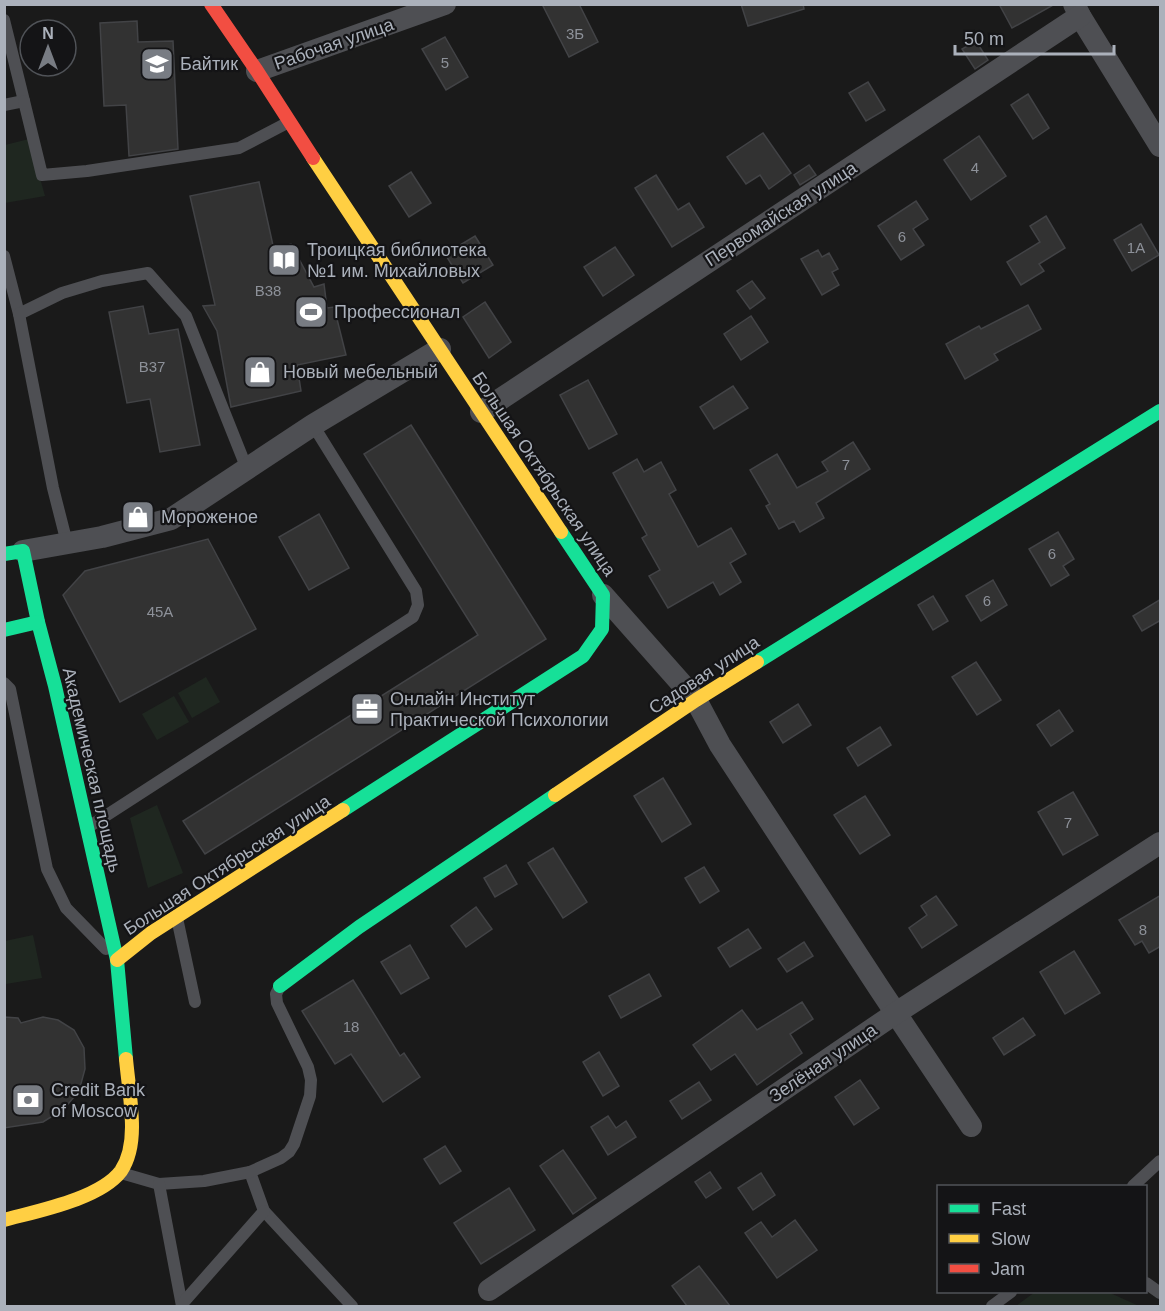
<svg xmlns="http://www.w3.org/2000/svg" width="1165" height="1311" font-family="Arial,sans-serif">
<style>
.green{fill:#1f2720}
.building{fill:#323232;stroke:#424346;stroke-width:1.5}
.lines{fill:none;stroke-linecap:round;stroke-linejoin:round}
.lane{stroke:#4e4f53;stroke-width:12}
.street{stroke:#4e4f53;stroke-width:22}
.fast{stroke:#16e098;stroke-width:14}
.slow{stroke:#ffcf43;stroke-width:14}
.jam{stroke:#f24e42;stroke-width:14}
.labels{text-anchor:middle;stroke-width:4.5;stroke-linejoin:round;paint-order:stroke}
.number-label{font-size:15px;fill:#8d9199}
.street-label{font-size:18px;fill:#abb1bb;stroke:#141416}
.poi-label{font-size:18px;fill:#abb1bb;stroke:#141416;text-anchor:start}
</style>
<rect width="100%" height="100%" fill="#1a1a1a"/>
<g class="green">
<polygon points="29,139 45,196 5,203 5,145"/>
<polygon points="206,677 220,702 192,718 178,693"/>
<polygon points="174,696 189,722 157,740 142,714"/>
<polygon points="157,805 183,873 148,888 130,818"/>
<polygon points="33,935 42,978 6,984 4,975 5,941"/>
<polygon points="1035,1292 1108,1292 1139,1306 1016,1306"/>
</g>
<g class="building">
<polygon points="542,4 579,4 598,42 569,57"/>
<polygon points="741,4 803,4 804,9 748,26"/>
<polygon points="999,4 1055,4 1012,28"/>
<polygon points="137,21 138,42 173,41 178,149 129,156 126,105 104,106 100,23"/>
<polygon points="445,37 468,77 446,90 422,49"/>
<polygon points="976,41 988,60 975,69 962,49"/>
<polygon points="868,82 885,110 866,121 849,93"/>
<polygon points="1028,94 1049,128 1033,139 1011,105"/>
<polygon points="763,133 791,173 769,189 760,175 746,184 727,157"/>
<polygon points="979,136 1006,176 971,200 944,160"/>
<polygon points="809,165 816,175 800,185 794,175"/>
<polygon points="411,172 431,203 409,217 389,186"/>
<polygon points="656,175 678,210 689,203 704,227 672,247 635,188"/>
<polygon points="259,182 274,250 291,244 314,287 324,284 327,308 334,307 346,355 297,365 301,391 231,407 217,331 203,306 215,305 190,196"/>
<polygon points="916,201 928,219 913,229 924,245 901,260 878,226"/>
<polygon points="1046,216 1065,248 1039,264 1044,271 1021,285 1007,262 1040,242 1030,226"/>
<polygon points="1141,224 1159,255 1132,271 1114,240"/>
<polygon points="475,236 493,265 463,283 445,254"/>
<polygon points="615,247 634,275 603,296 584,267"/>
<polygon points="818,250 822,257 829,253 838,269 832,272 839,285 822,295 801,259"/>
<polygon points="752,281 765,298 750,309 737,291"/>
<polygon points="485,302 511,342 489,358 463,317"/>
<polygon points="1028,305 1041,329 994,354 998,360 965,379 946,344 979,326 981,329"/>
<polygon points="143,306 149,334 178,329 200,445 160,452 150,399 127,403 109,312"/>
<polygon points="751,316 768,342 741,360 724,334"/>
<polygon points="588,380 617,434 589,449 560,395"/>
<polygon points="733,386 748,408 714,429 700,407"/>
<polygon points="411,425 546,639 205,854 183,821 478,635 364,454"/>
<polygon points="853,442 870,469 816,503 824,518 800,532 794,521 779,529 766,506 770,504 750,470 777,454 797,488 828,471 822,462"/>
<polygon points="637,459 644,472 661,462 676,490 669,494 698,547 731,528 746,554 730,563 741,582 720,595 713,582 668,608 649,576 660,570 642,538 647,535 613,473"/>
<polygon points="319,514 349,568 309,590 279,537"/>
<polygon points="1058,532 1074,559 1063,566 1069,575 1051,586 1029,549"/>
<polygon points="208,539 256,629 120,702 63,595 85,571"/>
<polygon points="993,580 1007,605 981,621 966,596"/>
<polygon points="933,596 948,621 933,630 918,605"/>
<polygon points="1161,599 1161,620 1142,631 1133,616"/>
<polygon points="976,662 1001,700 977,715 952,677"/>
<polygon points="798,704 811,725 783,743 770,722"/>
<polygon points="1059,710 1073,731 1051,746 1037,725"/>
<polygon points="880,727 891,745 858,766 847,748"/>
<polygon points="663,778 691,824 662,842 634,796"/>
<polygon points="1073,792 1098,835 1063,855 1038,812"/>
<polygon points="865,796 890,835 860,854 834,815"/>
<polygon points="553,848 587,902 563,918 528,863"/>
<polygon points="506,865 517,884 495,897 484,878"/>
<polygon points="704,867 719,891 700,903 685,878"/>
<polygon points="1161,895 1161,946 1149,953 1142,941 1135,945 1119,920"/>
<polygon points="936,896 957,925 922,948 909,928 927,915 921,906"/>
<polygon points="476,907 492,929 466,947 451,926"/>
<polygon points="748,929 761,948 730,967 718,948"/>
<polygon points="804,942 813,956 787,972 778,959"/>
<polygon points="410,945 429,978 401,994 381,962"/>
<polygon points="1074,951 1100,993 1065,1014 1040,972"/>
<polygon points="649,974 661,996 621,1018 609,996"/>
<polygon points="353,980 400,1056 404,1053 420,1077 383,1102 351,1054 335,1064 302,1011"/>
<polygon points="802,1002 813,1019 790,1034 802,1053 757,1085 735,1054 711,1070 693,1045 742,1010 757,1030"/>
<polygon points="4,1017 18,1018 21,1023 43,1017 58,1020 74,1030 84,1048 85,1069 79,1091 64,1109 43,1122 4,1128"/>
<polygon points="1023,1018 1035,1035 1004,1055 993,1038"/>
<polygon points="599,1052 619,1086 603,1096 583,1062"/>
<polygon points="860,1080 879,1108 854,1125 835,1097"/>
<polygon points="699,1082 711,1100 682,1119 670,1101"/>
<polygon points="608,1116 616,1128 626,1121 636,1137 608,1155 591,1127"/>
<polygon points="445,1146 461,1171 440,1184 424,1159"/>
<polygon points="563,1150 596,1198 573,1214 540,1166"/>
<polygon points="710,1172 721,1188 706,1198 695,1182"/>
<polygon points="761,1173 775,1195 753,1210 738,1188"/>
<polygon points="509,1188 535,1230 481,1264 454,1223"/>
<polygon points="795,1220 817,1250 777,1278 745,1233 761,1222 772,1237"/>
<polygon points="699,1266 730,1306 687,1306 672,1286"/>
</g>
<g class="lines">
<g class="lane">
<polyline points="4,20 24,101 4,105"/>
<polyline points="24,101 42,175 87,171 239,148 287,123"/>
<polyline points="4,256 19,314"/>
<polyline points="67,543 53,488 19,314 62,293 102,281 148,273 186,316 247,469"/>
<polyline points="4,683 10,689 47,869 66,908 106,949"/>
<polyline points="90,826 413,617 418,605 416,591 313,425"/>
<polyline points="177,918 195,1002"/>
<polyline points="250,1172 264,1211 352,1306"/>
<polyline points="121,1173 159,1184 204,1181 250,1172 281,1158 289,1152 294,1144 310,1096 311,1080 308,1067 277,1003 276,994 279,988"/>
<polyline points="159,1184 182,1306"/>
<polyline points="1133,1186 1160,1161"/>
<polyline points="1146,1283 1160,1293"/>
<polyline points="182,1304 264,1211"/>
<polyline points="992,1306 1011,1292"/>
</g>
<g class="street">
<polyline points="1074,4 1080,16 1160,146"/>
<polyline points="257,71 445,4"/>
<polyline points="481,412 1080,16"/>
<polyline points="23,551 102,537 171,519 313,425 440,349"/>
<polyline points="603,595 696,700 720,745 879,988 971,1126"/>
<polyline points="489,1290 896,1013 1160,843"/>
</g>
<g class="fast">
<polyline points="4,554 23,551 38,622 55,686 117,960 126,1059"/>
<polyline points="4,630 38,622"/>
<polyline points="757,662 1160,411"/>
<polyline points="343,810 583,656 602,629 603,595 561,532"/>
<polyline points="280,986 359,927 555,795"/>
</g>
<g class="slow">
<polyline points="313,158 561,532"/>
<polyline points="555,795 696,700 757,662"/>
<polyline points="117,960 151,933 343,810"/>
<path d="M4,1220C37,1211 100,1199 121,1171C129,1159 132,1142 132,1127C132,1104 128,1081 126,1059"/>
</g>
<polyline class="jam" points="211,4 257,71 313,158"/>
</g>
<defs>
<symbol id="school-square" viewBox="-11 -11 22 22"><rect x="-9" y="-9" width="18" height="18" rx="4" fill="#787c83" stroke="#141416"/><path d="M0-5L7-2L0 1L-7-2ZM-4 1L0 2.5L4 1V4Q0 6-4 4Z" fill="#fff"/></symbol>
<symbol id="library-square" viewBox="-11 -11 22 22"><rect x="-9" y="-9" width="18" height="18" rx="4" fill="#787c83" stroke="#141416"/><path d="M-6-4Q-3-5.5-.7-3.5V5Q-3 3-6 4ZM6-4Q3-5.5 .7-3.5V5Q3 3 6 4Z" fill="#fff"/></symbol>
<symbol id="stadium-square" viewBox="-11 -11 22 22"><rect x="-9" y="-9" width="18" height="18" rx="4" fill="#787c83" stroke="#141416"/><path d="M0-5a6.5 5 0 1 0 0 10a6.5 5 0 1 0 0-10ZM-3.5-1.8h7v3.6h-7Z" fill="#fff"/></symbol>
<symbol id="shop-square" viewBox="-11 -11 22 22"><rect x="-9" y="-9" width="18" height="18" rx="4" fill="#787c83" stroke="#141416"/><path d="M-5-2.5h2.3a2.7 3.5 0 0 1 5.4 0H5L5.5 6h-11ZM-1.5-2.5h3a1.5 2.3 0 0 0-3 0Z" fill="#fff"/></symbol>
<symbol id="office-square" viewBox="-11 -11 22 22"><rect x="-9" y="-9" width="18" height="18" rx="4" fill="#787c83" stroke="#141416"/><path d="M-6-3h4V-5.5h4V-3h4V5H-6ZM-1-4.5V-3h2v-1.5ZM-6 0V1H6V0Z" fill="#fff"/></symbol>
<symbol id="bank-square" viewBox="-11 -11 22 22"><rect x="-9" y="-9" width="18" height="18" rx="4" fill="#787c83" stroke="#141416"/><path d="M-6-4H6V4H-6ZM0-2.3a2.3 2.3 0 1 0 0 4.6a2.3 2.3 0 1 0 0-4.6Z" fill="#fff"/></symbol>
</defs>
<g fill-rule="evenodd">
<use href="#school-square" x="138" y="45" width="38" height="38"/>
<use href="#library-square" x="265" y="241" width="38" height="38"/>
<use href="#stadium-square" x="292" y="293" width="38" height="38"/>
<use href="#shop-square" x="241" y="353" width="38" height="38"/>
<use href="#shop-square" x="119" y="498" width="38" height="38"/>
<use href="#office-square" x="348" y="690" width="38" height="38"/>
<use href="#bank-square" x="9" y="1081" width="38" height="38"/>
</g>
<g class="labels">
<g class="number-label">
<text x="575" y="39">3Б</text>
<text x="445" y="68">5</text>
<text x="975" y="173">4</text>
<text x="902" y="242">6</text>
<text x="1136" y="253">1А</text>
<text x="268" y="296">В38</text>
<text x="152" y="372">В37</text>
<text x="846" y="470">7</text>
<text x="1052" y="559">6</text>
<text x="987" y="606">6</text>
<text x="160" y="617">45А</text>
<text x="1068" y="828">7</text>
<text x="1143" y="935">8</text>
<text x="351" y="1032">18</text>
</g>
<g class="street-label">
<text transform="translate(334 44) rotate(-19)" y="6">Рабочая улица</text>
<text transform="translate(781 214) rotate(-33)" y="6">Первомайская улица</text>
<text transform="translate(544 474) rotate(56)" y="6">Большая Октябрьская улица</text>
<text transform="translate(704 675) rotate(-33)" y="6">Садовая улица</text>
<text transform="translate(92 770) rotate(77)" y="6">Академическая площадь</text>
<text transform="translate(227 865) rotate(-33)" y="6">Большая Октябрьская улица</text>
<text transform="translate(823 1063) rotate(-34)" y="6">Зелёная улица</text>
</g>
<g class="poi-label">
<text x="180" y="70">Байтик</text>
<text x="307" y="256">Троицкая библиотека<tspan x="307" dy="21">№1 им. Михайловых</tspan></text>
<text x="334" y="318">Профессионал</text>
<text x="283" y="378">Новый мебельный</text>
<text x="161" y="523">Мороженое</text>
<text x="390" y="705">Онлайн Институт<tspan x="390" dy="21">Практической Психологии</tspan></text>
<text x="51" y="1096">Credit Bank<tspan x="51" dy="21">of Moscow</tspan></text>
</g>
</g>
<rect width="1165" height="1311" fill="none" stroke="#abb1bb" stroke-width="12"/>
<rect x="937" y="1185" width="210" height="108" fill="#141416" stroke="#505358" stroke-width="1.5"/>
<rect x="949" y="1204" width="30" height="9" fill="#16e098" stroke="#505358" stroke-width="1.5"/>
<text x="991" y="1215" font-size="18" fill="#abb1bb">Fast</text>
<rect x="949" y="1234" width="30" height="9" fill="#ffcf43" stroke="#505358" stroke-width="1.5"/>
<text x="991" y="1245" font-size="18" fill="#abb1bb">Slow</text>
<rect x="949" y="1264" width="30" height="9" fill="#f24e42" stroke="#505358" stroke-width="1.5"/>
<text x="991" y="1275" font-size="18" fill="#abb1bb">Jam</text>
<g transform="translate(48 48)"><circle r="28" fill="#141416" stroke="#505358" stroke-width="1.5"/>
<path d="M0-4.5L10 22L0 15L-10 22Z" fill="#787c83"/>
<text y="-9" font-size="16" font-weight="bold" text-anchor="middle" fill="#abb1bb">N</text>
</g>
<path d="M955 45v9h159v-9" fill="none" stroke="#abb1bb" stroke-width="3"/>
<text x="964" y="45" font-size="18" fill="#abb1bb" stroke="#141416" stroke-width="4.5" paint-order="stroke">50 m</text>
</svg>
